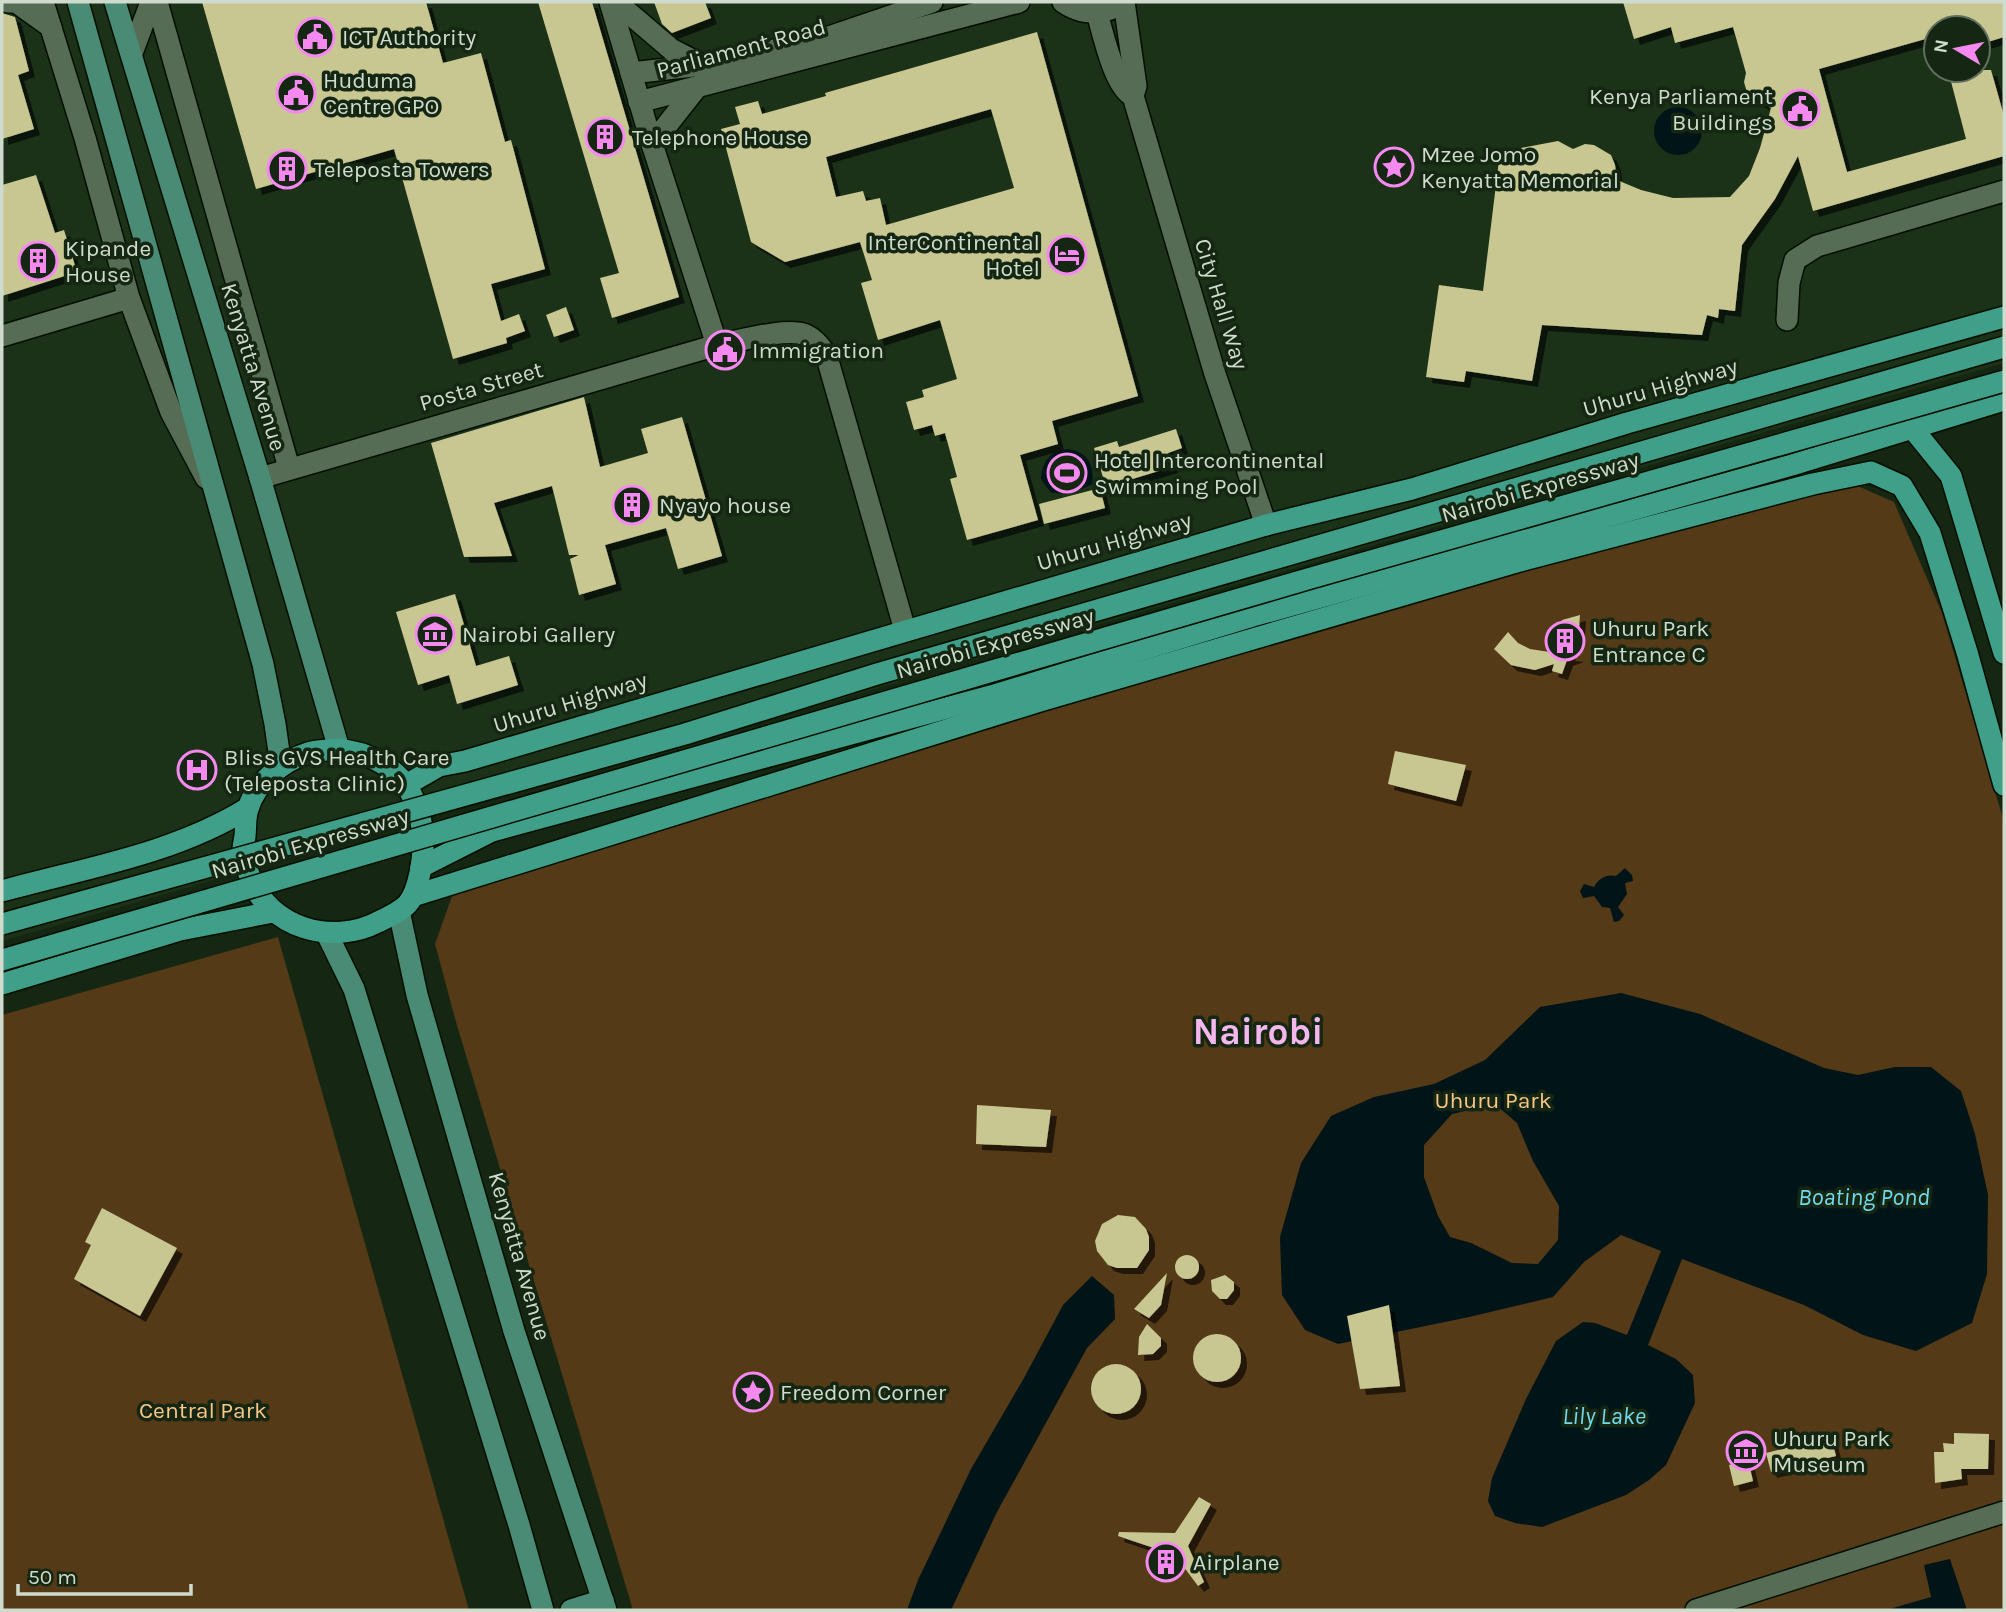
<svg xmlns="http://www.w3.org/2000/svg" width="2006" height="1612" font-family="Karla,sans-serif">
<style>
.built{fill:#1b3218;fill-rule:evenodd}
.green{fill:#543a16}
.water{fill:#011418;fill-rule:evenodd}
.building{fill:#c8c792;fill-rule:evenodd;filter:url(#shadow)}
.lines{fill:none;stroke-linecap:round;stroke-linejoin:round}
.minor-casing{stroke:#020f01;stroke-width:24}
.major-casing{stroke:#020f01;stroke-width:24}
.highway-casing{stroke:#020f01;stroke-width:24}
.minor{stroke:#576c54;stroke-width:21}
.major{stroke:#498b74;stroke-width:21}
.highway{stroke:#409f89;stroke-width:21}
.highway-bridge-casing{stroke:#020f01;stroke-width:24;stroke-linecap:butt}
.highway-bridge{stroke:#409f89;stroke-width:21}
.labels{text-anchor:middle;stroke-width:7;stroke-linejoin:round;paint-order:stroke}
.poi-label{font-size:23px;fill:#cfdbcd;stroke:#152712;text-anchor:start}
.street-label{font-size:23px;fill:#cfdbcd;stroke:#152712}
.park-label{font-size:23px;fill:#f9c685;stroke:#152712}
.water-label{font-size:24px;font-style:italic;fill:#70d9eb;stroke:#152712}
.town-label{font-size:37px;font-weight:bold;fill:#f3b7ee;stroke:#152712}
</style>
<defs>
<filter id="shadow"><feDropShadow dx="6" dy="6" stdDeviation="0" flood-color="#0009"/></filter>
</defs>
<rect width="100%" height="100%" fill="#152712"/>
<path class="built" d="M2,2H2004V363L2,941ZM1936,28H1978V70H1936Z"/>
<g class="green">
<polygon points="1842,479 1894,502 1942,613 2004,822 2004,1610 633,1610 456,1022 435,944 456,885 873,746"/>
<polygon points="278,937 469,1610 2,1610 2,1015"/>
</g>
<g class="water">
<circle cx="1678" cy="131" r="24"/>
<path d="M1067,449C1087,451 1095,465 1092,484C1079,491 1064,496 1050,492L1041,479C1042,462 1049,452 1067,449Z"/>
<path d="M1625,868L1632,875L1633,881L1625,883L1627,894L1618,907L1624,915L1619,921L1614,922L1610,908L1602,907L1594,896L1583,898L1580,891L1584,884L1594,887C1599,878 1606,874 1616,876Z"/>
<path d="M1621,993L1700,1014L1824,1068L1858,1075L1895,1067H1931L1961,1091L1975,1134L1988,1195L1987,1274L1972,1323L1916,1351L1863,1335L1804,1305L1682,1259L1648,1345L1676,1359L1693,1375L1695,1403L1666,1465L1649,1480L1626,1495L1542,1527L1515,1523L1495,1516L1488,1501L1492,1478L1526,1399L1556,1341L1583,1322L1595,1323L1627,1335L1661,1251L1621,1235L1584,1262L1553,1297L1469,1317L1338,1344L1305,1330L1282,1295L1280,1237L1301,1163L1331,1116L1374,1097L1434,1084L1485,1060L1540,1007ZM1495,1104L1517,1123L1533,1161L1559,1206L1558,1240L1538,1264L1512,1263L1471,1243L1450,1237L1438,1216L1424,1177V1145L1452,1114Z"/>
<polygon points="1092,1276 1114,1295 1115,1319 1087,1348 997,1512 951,1610 907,1610 918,1580 971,1469 1024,1378 1063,1305"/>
<polygon points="1950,1559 1967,1610 1886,1610 1931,1597 1924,1565"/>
</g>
<g class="building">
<polygon points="202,2 426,2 443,63 481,53 505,142 511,140 545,269 491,284 501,321 519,314 525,331 506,338 507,343 453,359 394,149 256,189"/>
<polygon points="538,2 592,2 679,297 612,318 600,278 619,273"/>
<polygon points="654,2 705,2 711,18 672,33 662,24"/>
<polygon points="1623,2 2004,2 2004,37 1978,45 1978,28 1936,28 1936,36 1819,69 1847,172 1966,139 1948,70 1991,70 2004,116 2004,156 1813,211 1798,156 1775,199 1742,245 1735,311 1719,309 1718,318 1707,315 1702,335 1542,325 1532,381 1466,371 1464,382 1426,377 1439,285 1483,291 1500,152 1558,141 1573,149 1585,144 1594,145 1611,155 1615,165 1617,180 1641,190 1673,198 1730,197 1749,176 1760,148 1771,108 1748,96 1744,82 1746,73 1733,27 1675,43 1671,27 1634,39"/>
<polygon points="2,13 15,17 29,71 18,75 34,129 2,139"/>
<path d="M1037,32L1138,396L1052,421L1058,444L1020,455L1038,520L967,540L950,479L957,477L945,433L935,436L932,425L914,430L906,402L924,397L922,390L957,379L940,320L878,340L861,283L872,280L860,242L785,262L751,242L721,129L740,124L735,107L758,101L762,114L826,96L825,93ZM991,109L1014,188L886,225L880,198L866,201L863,191L836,197L826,157Z"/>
<polygon points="36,175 55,233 64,230 77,272 2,296 2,185"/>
<polygon points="566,307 574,330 554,337 546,315"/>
<polygon points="584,397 600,467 648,453 641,429 682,417 722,556 678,569 666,528 605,545 616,584 579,595 570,559 579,555 569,555 552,486 494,503 512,556 464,557 431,443"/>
<polygon points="1176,429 1182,448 1168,453 1172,467 1106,487 1094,448 1117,441 1119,447"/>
<polygon points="1100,488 1105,508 1044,524 1039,504"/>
<polygon points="455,594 476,666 509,656 518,685 457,704 449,675 418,685 396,612"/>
<polygon points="1580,615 1579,629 1569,655 1578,656 1567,660 1562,674 1552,671 1554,664 1535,670 1511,665 1494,649 1508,632 1518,643 1530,649 1556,653 1562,620"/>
<polygon points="1395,751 1466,765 1456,801 1388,784"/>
<polygon points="977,1105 1051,1110 1046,1147 976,1144"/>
<polygon points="102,1208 177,1248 140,1316 74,1279 91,1245 85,1242"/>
<polygon points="1118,1215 1135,1217 1146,1229 1149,1237 1149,1250 1137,1268 1117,1268 1108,1265 1097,1251 1095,1241 1102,1224"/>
<circle cx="1187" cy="1267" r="12"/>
<polygon points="1167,1273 1161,1305 1149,1318 1134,1309"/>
<polygon points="1225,1275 1234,1282 1234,1290 1227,1299 1220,1299 1212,1291 1211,1280"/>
<polygon points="1389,1305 1400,1386 1360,1389 1347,1316"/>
<polygon points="1147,1324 1161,1338 1161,1346 1153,1354 1138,1355 1139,1337"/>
<circle cx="1217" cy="1358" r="24"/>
<circle cx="1116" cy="1389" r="25"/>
<polygon points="1954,1433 1989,1434 1988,1469 1961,1469 1962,1479 1935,1483 1934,1452 1944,1452 1943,1443 1954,1444"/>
<polygon points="1831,1437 1836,1456 1771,1472 1766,1453"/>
<polygon points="1748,1460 1753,1481 1734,1486 1729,1465"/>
<polygon points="1199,1497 1211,1504 1188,1546 1204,1582 1198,1586 1175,1555 1118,1536 1119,1532 1175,1533"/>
</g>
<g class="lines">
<defs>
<g id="minor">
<polyline points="8,2 16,2 51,27"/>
<polyline points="43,2 85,138 129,298 171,412 206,478"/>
<polyline points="157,2 289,468"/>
<polyline points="610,2 652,144 717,345"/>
<polyline points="616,2 671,49 702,65"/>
<path d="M1063,2C1079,13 1093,14 1111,9"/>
<polyline points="1124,2 1136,86 1133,96 1215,374 1266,525"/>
<path d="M1097,13C1103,33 1114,87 1133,96"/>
<polyline points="132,53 151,2"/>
<polyline points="631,73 702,65 817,41 932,2"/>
<polyline points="639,102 1019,2"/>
<polyline points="652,144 697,87"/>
<polyline points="1787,320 1789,283 1795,260 1817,246 2004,191"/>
<polyline points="2,336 129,298"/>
<path d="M260,478L717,345C739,341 786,327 806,335C815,339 820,347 826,354L905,630"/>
<polyline points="1696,1610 2004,1512"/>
</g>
<g id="major">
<polyline points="78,2 263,664 275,724 281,766"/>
<polyline points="115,2 260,478 339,749"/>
<polyline points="399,911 417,995 514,1331 606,1610"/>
<polyline points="327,934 354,989 519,1525 543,1610"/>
<polyline points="571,1610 603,1600"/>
</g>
<g id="highway">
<polyline points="1913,429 1951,476 2004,653"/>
<path d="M339,749C348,751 357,752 365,755C416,774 430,824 420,873C413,905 407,908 378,922C332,946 269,928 250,877C248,871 244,863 243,857C242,850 244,842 245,836C246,827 245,817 248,809C255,783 283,761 308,753C317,750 329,750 339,749Z"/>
<polyline points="406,785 439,766 465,761 1266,525 1412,489 1627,423 2004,317"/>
<polyline points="421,867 492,831 991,696 1253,616 1792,465 2004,400"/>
<path d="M2,891C85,868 174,854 248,808"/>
<polyline points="416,895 1040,701 1520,561 1813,484 1871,472 1902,486 1930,533 1967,652 2004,785"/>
<polyline points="2,984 180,930 273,912"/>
</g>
</defs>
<use href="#minor" class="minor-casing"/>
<use href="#major" class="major-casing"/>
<use href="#highway" class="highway-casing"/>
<use href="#minor" class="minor"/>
<use href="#major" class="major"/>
<use href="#highway" class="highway"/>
<defs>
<g id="highway-bridge">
<polyline points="2,924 685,734 877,674 2004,347"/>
<polyline points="2,960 1311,578 2004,381"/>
</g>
</defs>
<use href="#highway-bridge" class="highway-bridge-casing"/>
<use href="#highway-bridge" class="highway-bridge"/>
</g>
<defs>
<symbol id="civic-ring" viewBox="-11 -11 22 22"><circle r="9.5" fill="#152712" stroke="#f589ef" stroke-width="1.5"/><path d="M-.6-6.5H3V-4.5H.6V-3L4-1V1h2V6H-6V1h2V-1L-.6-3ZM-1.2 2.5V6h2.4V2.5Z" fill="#f589ef"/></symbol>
<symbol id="building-ring" viewBox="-11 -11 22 22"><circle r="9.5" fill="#152712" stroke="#f589ef" stroke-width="1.5"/><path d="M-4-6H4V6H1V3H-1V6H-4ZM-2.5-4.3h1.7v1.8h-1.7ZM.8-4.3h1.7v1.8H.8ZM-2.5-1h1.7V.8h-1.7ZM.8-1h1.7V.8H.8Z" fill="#f589ef"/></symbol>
<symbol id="sight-ring" viewBox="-11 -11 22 22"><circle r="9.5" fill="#152712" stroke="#f589ef" stroke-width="1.5"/><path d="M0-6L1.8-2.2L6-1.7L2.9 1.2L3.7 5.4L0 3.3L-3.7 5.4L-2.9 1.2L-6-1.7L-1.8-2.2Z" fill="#f589ef"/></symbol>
<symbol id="hotel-ring" viewBox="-11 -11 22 22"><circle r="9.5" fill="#152712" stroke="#f589ef" stroke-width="1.5"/><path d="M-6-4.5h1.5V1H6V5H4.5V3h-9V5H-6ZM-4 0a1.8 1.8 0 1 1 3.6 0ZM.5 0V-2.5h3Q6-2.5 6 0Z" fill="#f589ef"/></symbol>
<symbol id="stadium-ring" viewBox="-11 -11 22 22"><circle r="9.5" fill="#152712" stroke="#f589ef" stroke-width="1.5"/><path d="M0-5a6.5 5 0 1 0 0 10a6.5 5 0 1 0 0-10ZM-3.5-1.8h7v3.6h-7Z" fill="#f589ef"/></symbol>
<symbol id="museum-ring" viewBox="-11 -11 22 22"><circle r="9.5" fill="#152712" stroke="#f589ef" stroke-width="1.5"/><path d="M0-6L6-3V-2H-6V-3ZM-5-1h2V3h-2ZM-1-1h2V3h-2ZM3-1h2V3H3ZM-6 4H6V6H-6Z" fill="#f589ef"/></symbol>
<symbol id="hospital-ring" viewBox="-11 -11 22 22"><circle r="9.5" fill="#152712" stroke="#f589ef" stroke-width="1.5"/><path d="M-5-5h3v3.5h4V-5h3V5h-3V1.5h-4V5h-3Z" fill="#f589ef"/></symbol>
</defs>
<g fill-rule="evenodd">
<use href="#civic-ring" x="293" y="15" width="44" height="44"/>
<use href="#civic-ring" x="274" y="71" width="44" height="44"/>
<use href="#civic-ring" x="1778" y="87" width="44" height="44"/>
<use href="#building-ring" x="583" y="115" width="44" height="44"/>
<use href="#sight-ring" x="1372" y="145" width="44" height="44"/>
<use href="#building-ring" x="265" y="147" width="44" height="44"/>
<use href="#hotel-ring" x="1045" y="233" width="44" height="44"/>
<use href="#building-ring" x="16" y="239" width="44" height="44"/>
<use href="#civic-ring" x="703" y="328" width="44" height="44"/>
<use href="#stadium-ring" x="1045" y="451" width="44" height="44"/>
<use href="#building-ring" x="610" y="483" width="44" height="44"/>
<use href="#museum-ring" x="413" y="612" width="44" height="44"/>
<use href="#building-ring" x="1543" y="619" width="44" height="44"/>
<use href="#hospital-ring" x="175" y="748" width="44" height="44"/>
<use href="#sight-ring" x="731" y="1370" width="44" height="44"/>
<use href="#museum-ring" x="1724" y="1429" width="44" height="44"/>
<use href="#building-ring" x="1144" y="1540" width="44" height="44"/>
</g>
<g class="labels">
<g class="poi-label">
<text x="342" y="45">ICT Authority</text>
<text x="323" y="88">Huduma<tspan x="323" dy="26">Centre GPO</tspan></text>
<text x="1773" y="104" text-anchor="end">Kenya Parliament<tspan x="1773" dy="26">Buildings</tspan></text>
<text x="632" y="145">Telephone House</text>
<text x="1421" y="162">Mzee Jomo<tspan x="1421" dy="26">Kenyatta Memorial</tspan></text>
<text x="314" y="177">Teleposta Towers</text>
<text x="1040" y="250" text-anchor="end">InterContinental<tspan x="1040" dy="26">Hotel</tspan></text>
<text x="65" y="256">Kipande<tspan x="65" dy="26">House</tspan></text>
<text x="752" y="358">Immigration</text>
<text x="1094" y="468">Hotel Intercontinental<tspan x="1094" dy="26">Swimming Pool</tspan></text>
<text x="659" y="513">Nyayo house</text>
<text x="1592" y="636">Uhuru Park<tspan x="1592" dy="26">Entrance C</tspan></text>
<text x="462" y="642">Nairobi Gallery</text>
<text x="224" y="765">Bliss GVS Health Care<tspan x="224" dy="26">(Teleposta Clinic)</tspan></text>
<text x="780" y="1400">Freedom Corner</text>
<text x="1773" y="1446">Uhuru Park<tspan x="1773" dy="26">Museum</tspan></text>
<text x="1193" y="1570">Airplane</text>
</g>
<g class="street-label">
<text transform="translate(741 48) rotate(-15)" y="8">Parliament Road</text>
<text transform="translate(1222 304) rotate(73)" y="8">City Hall Way</text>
<text transform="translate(254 367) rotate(73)" y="8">Kenyatta Avenue</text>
<text transform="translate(481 386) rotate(-16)" y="8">Posta Street</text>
<text transform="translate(1660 387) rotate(-16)" y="8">Uhuru Highway</text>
<text transform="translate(1540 487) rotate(-16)" y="8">Nairobi Expressway</text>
<text transform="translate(1114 541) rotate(-16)" y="8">Uhuru Highway</text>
<text transform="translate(995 643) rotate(-16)" y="8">Nairobi Expressway</text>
<text transform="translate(570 702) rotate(-17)" y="8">Uhuru Highway</text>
<text transform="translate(310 843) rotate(-16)" y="8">Nairobi Expressway</text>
<text transform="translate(520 1256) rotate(74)" y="8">Kenyatta Avenue</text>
</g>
<g class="park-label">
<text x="1493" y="1108">Uhuru Park</text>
<text x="203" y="1418">Central Park</text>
</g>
<g class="water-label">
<text x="1864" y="1205">Boating Pond</text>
<text x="1604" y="1424">Lily Lake</text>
</g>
<g class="town-label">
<text x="1258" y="1044">Nairobi</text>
</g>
</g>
<rect width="2006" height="1612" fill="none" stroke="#cfdbcd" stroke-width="7"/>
<g transform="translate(1957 49) rotate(280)"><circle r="33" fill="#152712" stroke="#5f6f5d" stroke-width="2"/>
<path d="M0-5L12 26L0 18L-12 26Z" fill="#f589ef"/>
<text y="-10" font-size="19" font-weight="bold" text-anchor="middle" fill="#cfdbcd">N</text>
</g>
<path d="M18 1584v10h173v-10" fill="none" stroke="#cfdbcd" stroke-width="3.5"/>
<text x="28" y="1584" font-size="21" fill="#cfdbcd" stroke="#152712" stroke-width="5" paint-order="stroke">50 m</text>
</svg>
